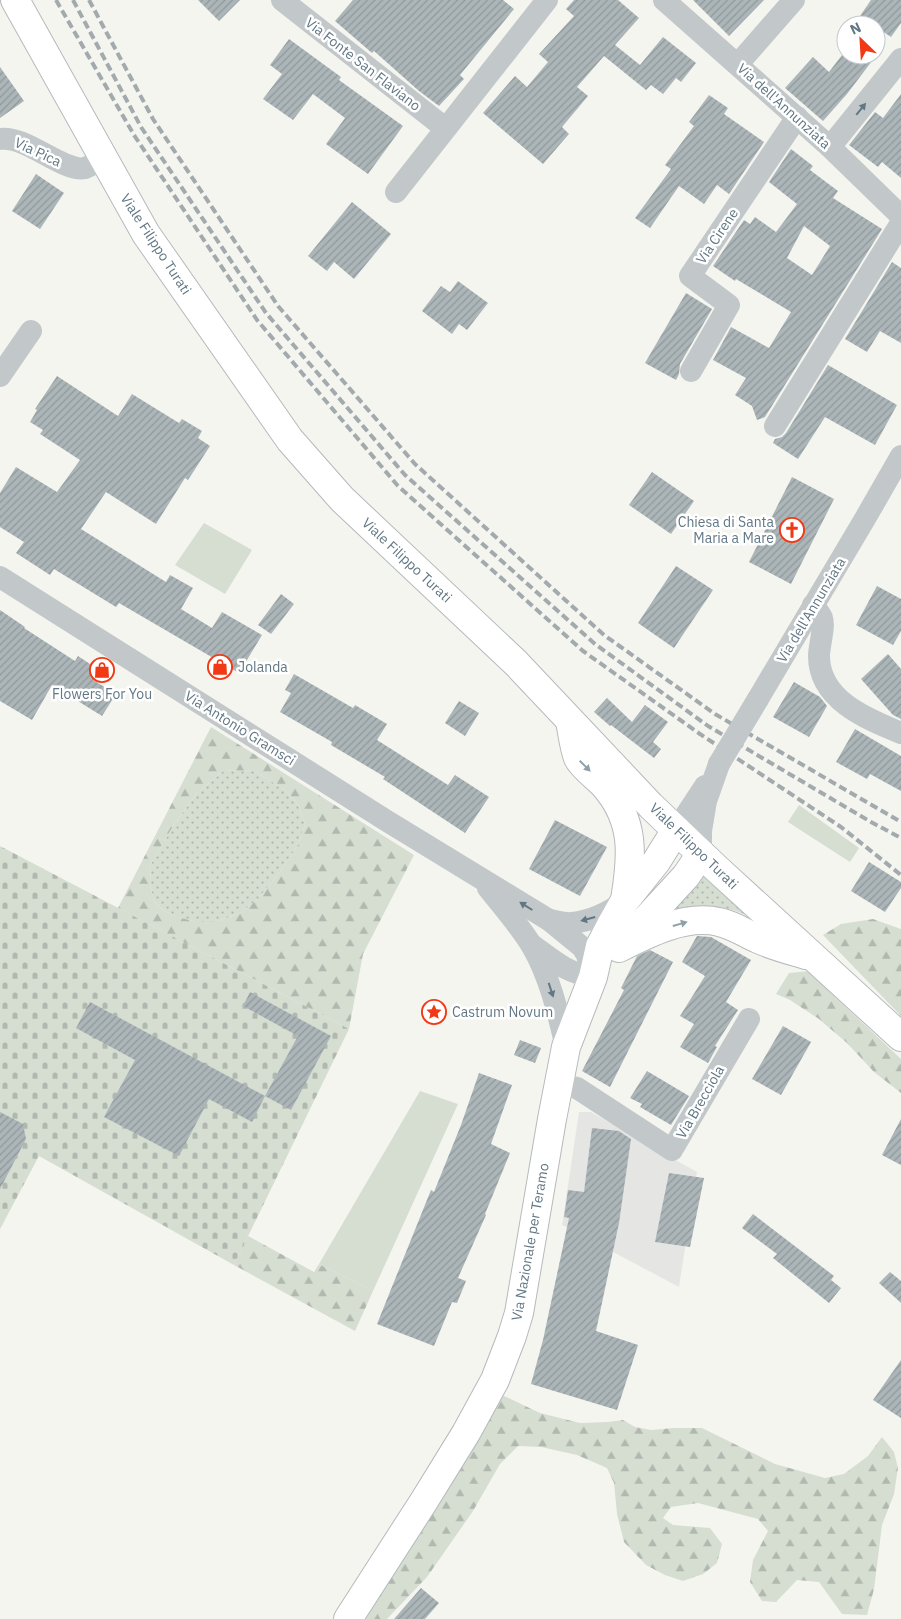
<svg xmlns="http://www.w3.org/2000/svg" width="901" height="1619" font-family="'IBM Plex Sans',sans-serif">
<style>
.built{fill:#e5e6e4}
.grass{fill:url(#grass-dots)}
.forest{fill:url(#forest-firs);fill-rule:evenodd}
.cemetery{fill:url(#cemetery-stones)}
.garden{fill:#d6ddd1}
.building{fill:url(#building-hatch);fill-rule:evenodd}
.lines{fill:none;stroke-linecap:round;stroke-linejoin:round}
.major-casing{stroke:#b5babd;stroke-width:30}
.minor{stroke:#c2c7c9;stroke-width:22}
.major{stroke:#fff;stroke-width:28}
.rail{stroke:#a2aaae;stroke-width:4;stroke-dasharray:8 4;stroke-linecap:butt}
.minor-bridge{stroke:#c2c7c9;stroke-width:22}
.oneway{fill:#617784}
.oneway2{fill:#90a0a9}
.labels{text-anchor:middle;stroke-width:5;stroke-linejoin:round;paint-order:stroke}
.street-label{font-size:14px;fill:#617784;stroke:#fff}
.poi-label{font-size:14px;fill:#617784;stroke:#fff;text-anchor:start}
</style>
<defs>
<pattern id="grass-dots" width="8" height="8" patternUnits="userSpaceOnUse" patternTransform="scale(1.25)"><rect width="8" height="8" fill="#d6ddd1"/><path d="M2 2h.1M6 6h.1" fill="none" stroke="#b1b8af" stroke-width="1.8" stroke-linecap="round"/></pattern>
<pattern id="forest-firs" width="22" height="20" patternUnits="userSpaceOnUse" patternTransform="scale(1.25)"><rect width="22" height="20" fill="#d6ddd1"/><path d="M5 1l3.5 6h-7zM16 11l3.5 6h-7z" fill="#b1b8af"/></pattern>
<pattern id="cemetery-stones" width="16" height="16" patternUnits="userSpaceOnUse" patternTransform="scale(1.25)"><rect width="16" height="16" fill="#d6ddd1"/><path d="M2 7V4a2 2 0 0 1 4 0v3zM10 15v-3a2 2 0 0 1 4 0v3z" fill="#b1b8af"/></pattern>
<pattern id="building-hatch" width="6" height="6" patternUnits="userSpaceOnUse" patternTransform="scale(1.25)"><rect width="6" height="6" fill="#acb6b9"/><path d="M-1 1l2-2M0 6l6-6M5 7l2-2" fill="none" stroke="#8f999c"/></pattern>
</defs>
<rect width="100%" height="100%" fill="#f5f5f0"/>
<polygon class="built" points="579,1112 591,1112 697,1172 679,1287 562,1225"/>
<g class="grass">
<polygon points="224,770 255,771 285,790 299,806 305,825 298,845 280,872 257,900 239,914 214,922 196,922 178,917 163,910 154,901 150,884 151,864 173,826 196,794"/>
<path d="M703,868L762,922C748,916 733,908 717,907C698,906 680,911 661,915Z"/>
</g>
<g class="forest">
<path d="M211,727L414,855L363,954L349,1029L118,908ZM224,770L255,771L285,790L299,806L305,825L298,845L280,872L257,900L239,914L214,922H196L178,917L163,910L154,901L150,884L151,864L173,826L196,794Z"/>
<polygon points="873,919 901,929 901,1016 823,935 841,924"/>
<polygon points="809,971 836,998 901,1059 901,1093 874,1072 847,1043 819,1019 790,1000 776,994 789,973"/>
<polygon points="248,1236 314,1272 319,1264 373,1291 355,1331 234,1265"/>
<polygon points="502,1395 540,1413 580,1423 608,1422 623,1420 635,1427 651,1430 674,1428 702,1428 775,1464 825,1478 844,1474 868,1456 882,1437 894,1452 898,1468 894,1494 882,1525 874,1589 867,1615 842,1614 819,1582 797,1580 776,1602 762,1601 750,1582 753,1560 768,1531 758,1519 698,1503 671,1507 663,1518 673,1525 710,1528 722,1544 717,1563 703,1574 683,1581 665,1575 646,1565 624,1542 617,1514 614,1483 607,1468 577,1455 541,1447 518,1446 500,1464 473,1511 427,1577 387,1619 348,1619"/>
</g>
<polygon class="cemetery" points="0,846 349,1029 234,1265 39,1156 0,1229"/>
<g class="garden">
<polygon points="204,523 252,550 225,594 175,565"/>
<polygon points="799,805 859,848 850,862 788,822"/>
<polygon points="420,1091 458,1104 373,1291 319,1264"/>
</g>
<g class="building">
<polygon points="198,0 240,0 219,21"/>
<polygon points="353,0 503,0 514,9 460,75 464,79 439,106 419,91 374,51 372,53 335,21"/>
<polygon points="574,0 618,0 639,18 615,45 640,65 663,37 696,63 681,82 676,78 663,94 651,85 646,90 604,56 577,87 588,96 562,127 569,134 543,164 483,113 515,76 527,87 548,62 539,54 574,16 566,9"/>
<polygon points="693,0 764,0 729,36"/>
<polygon points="871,0 901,0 901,23 891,37 876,27 876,25 860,16"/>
<polygon points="289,39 341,77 339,80 403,126 368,174 326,144 345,118 313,94 293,120 263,99 282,74 270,65"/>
<polygon points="842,55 863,55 872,61 847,94 823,121 785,88 813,57 829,72"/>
<polygon points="0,67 24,101 0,118"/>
<polygon points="901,94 901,178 882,162 878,167 849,145 875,112 883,118"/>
<polygon points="709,95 728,108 724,114 764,142 729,194 717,185 704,204 679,186 650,228 635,218 671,169 665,165 694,126 689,122"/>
<path d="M791,149L813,166L810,170L838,191L833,198L882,229L765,417L757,420L752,406L735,395L746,378L713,360L731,327L769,348L791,312L736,279L735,281L713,266L744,220L750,224L755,217L776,232L797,204L769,182ZM804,226L830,246L812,275L787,258Z"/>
<polygon points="36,174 64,193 40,229 12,211"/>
<polygon points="352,202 391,234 354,279 334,262 327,271 308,256"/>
<polygon points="892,262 901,268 901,343 880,331 867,352 845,339"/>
<polygon points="458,281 488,303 467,330 459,324 452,334 422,311 441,286 450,292"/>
<polygon points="686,293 712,309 680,364 679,374 676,380 645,363"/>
<polygon points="828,365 897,405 875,445 825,417 798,459 773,443 775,439 782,437 786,433"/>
<polygon points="57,376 118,416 132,394 179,423 182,419 202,431 198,438 210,446 188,480 185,478 156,524 106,492 81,529 166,582 170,575 193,588 181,609 212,628 222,612 262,635 239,673 119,603 116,607 54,569 50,575 16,553 24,542 0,527 0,493 16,467 57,492 80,460 40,434 43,430 30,422 37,410 35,409"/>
<polygon points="652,472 694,501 671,534 629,505"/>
<polygon points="792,477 834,499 791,584 749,562"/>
<polygon points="676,566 713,590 674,648 638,623"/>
<polygon points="877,586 901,599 901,631 893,645 856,625"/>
<polygon points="281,594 294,604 271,634 258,625"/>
<polygon points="0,610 25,627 24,628 75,661 78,656 99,670 93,680 116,694 102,716 52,685 32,720 0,701"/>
<polygon points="888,654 901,669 901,719 893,715 861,679"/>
<polygon points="294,674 353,708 355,705 387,724 377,740 448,785 455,775 489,797 465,833 383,779 385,777 331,745 332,742 280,712 291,693 285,690"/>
<polygon points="794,682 820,697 827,706 809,737 773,717"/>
<polygon points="607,698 632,722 645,705 668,722 653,742 661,749 654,758 611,725 610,726 594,712"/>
<polygon points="459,701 479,713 465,736 445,723"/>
<polygon points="855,729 901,756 901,791 870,774 867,779 836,762"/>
<polygon points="555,820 607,847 580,896 529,869"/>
<polygon points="869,862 901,882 901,888 885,912 851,891"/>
<polygon points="697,936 711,937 751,960 726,1002 738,1010 715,1046 717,1047 708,1063 680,1047 694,1024 680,1016 705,976 682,962"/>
<polygon points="650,950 673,962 610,1087 582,1071 624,990 621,988 637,956"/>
<polygon points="250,992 331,1036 291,1110 265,1096 298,1036 243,1006"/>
<polygon points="90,1002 265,1096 252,1122 209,1099 179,1156 104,1117 135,1060 76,1028"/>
<polygon points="783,1026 811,1042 781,1095 752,1079"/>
<polygon points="520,1040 541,1048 535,1063 514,1055"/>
<polygon points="647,1071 689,1096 671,1125 640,1107 642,1104 630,1098"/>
<polygon points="479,1073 512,1085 491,1144 510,1153 485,1214 486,1215 458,1278 466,1281 457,1303 452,1302 434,1346 377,1324 431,1190 434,1192 461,1125"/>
<polygon points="0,1112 23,1124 26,1139 0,1189"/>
<polygon points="901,1119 901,1165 882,1155"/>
<polygon points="592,1128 619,1131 631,1139 619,1223 596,1331 638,1345 617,1410 531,1384 543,1340 569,1218 564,1217 568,1190 584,1192"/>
<polygon points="669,1173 704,1178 690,1247 655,1242"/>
<polygon points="753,1214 834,1276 831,1280 841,1288 829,1303 773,1258 777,1254 742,1228"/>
<polygon points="890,1272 901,1281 901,1303 879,1283"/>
<polygon points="901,1360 901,1418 873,1400"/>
<polygon points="421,1588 439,1603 425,1619 394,1619"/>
</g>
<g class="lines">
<defs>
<g id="major">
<polyline points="15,0 146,234 290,440 342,499 516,663 651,806 716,868 901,1037"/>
<path d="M570,721C572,731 574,748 578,758C582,767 598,778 604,785C636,821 632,857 625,900"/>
<polyline points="628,939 686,876 701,854"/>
<path d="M619,948C648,933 686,914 719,922C733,925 745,933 758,939C773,946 789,950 806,955"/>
<polyline points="348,1619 424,1501 466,1433 495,1380 512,1336 519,1313 552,1119 566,1047 593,977 600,946 611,925 624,902 656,862 676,830"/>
</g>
</defs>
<use href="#major" class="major-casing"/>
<g class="minor">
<polyline points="282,0 445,128"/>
<polyline points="664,0 830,147 901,216"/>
<polyline points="738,64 794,0"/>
<path d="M0,139C26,135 64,173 85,168C91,166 97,162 103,159"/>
<polyline points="830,147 901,59"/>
<polyline points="396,192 547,0"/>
<polyline points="691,371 729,305 690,276 797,117"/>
<polyline points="0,376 31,331"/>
<polyline points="775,426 901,223"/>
<path d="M0,577L387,821L549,920L582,947L587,955L593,977C566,973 553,960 532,945"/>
<path d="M813,605C816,609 821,614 822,618C825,627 819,646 819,656C819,700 867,719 901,733"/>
<polyline points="758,699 866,517 901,456"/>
<polyline points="676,830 705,786"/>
<polyline points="701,854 701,831 706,801 719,764"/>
<path d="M488,888C503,907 520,926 532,946C550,977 558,1013 566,1047"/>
<path d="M549,920C556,921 565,924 572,923C592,921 608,912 624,902"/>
<polyline points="559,1084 577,1088 672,1150 749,1019"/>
</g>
<use href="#major" class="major"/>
<g class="rail">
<polyline points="56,0 134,135 257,320 398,486 583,651 700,734 841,827 901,875"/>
<polyline points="73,0 141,127 266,313 405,475 595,644 708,726 871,822 901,838"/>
<polyline points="89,0 153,119 278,306 415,464 604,635 715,714 901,822"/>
</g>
<polyline class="minor-bridge" points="719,764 758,699"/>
</g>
<defs><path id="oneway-solid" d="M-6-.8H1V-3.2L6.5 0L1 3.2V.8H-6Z" transform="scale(1.25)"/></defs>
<g class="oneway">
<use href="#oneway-solid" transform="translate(861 109) rotate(-51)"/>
<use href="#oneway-solid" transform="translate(526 906) rotate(-148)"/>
<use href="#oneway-solid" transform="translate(588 919) rotate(165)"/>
<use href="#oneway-solid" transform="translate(551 990) rotate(72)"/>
</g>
<g class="oneway2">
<use href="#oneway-solid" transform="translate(585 766) rotate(45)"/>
<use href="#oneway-solid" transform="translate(680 924) rotate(-16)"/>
</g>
<defs>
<symbol id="church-ring" viewBox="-11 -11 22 22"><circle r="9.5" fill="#fff" stroke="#f13915" stroke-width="1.5"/><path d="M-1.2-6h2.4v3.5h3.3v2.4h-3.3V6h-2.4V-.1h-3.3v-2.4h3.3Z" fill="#f13915"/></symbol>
<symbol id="shop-ring" viewBox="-11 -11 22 22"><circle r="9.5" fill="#fff" stroke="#f13915" stroke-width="1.5"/><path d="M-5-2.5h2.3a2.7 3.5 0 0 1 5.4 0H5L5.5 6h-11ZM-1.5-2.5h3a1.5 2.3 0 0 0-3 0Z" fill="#f13915"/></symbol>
<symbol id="sight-ring" viewBox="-11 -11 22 22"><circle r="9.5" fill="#fff" stroke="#f13915" stroke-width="1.5"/><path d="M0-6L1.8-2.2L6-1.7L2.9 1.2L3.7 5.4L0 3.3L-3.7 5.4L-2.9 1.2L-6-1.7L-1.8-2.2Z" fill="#f13915"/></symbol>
</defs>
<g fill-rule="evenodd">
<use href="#church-ring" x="778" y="516" width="28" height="28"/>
<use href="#shop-ring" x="206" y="653" width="28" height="28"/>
<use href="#shop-ring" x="88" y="656" width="28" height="28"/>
<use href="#sight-ring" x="420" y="998" width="28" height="28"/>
</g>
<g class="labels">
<g class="street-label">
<text transform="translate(363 64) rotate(38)" y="5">Via Fonte San Flaviano</text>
<text transform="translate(784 106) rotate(42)" y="5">Via dell'Annunziata</text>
<text transform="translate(38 152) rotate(25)" y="5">Via Pica</text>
<text transform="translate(717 236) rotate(-56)" y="5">Via Cirene</text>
<text transform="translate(156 244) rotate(57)" y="5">Viale Filippo Turati</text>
<text transform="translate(407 560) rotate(43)" y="5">Viale Filippo Turati</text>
<text transform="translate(811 610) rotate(-59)" y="5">Via dell'Annunziata</text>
<text transform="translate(240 728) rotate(32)" y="5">Via Antonio Gramsci</text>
<text transform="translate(694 846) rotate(44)" y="5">Viale Filippo Turati</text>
<text transform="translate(700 1102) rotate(-60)" y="5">Via Brecciola</text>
<text transform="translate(530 1242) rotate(-80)" y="5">Via Nazionale per Teramo</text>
</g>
<g class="poi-label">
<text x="774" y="527" text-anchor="end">Chiesa di Santa<tspan x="774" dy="16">Maria a Mare</tspan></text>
<text x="238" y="672">Jolanda</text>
<text x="102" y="699" text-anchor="middle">Flowers For You</text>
<text x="452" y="1017">Castrum Novum</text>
</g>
</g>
<g transform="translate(861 40) rotate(335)"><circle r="24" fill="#ffffff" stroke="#c0c9ce"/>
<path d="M0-4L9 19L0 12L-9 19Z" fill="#f13915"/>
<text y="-8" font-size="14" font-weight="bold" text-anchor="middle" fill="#617784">N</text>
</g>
</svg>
